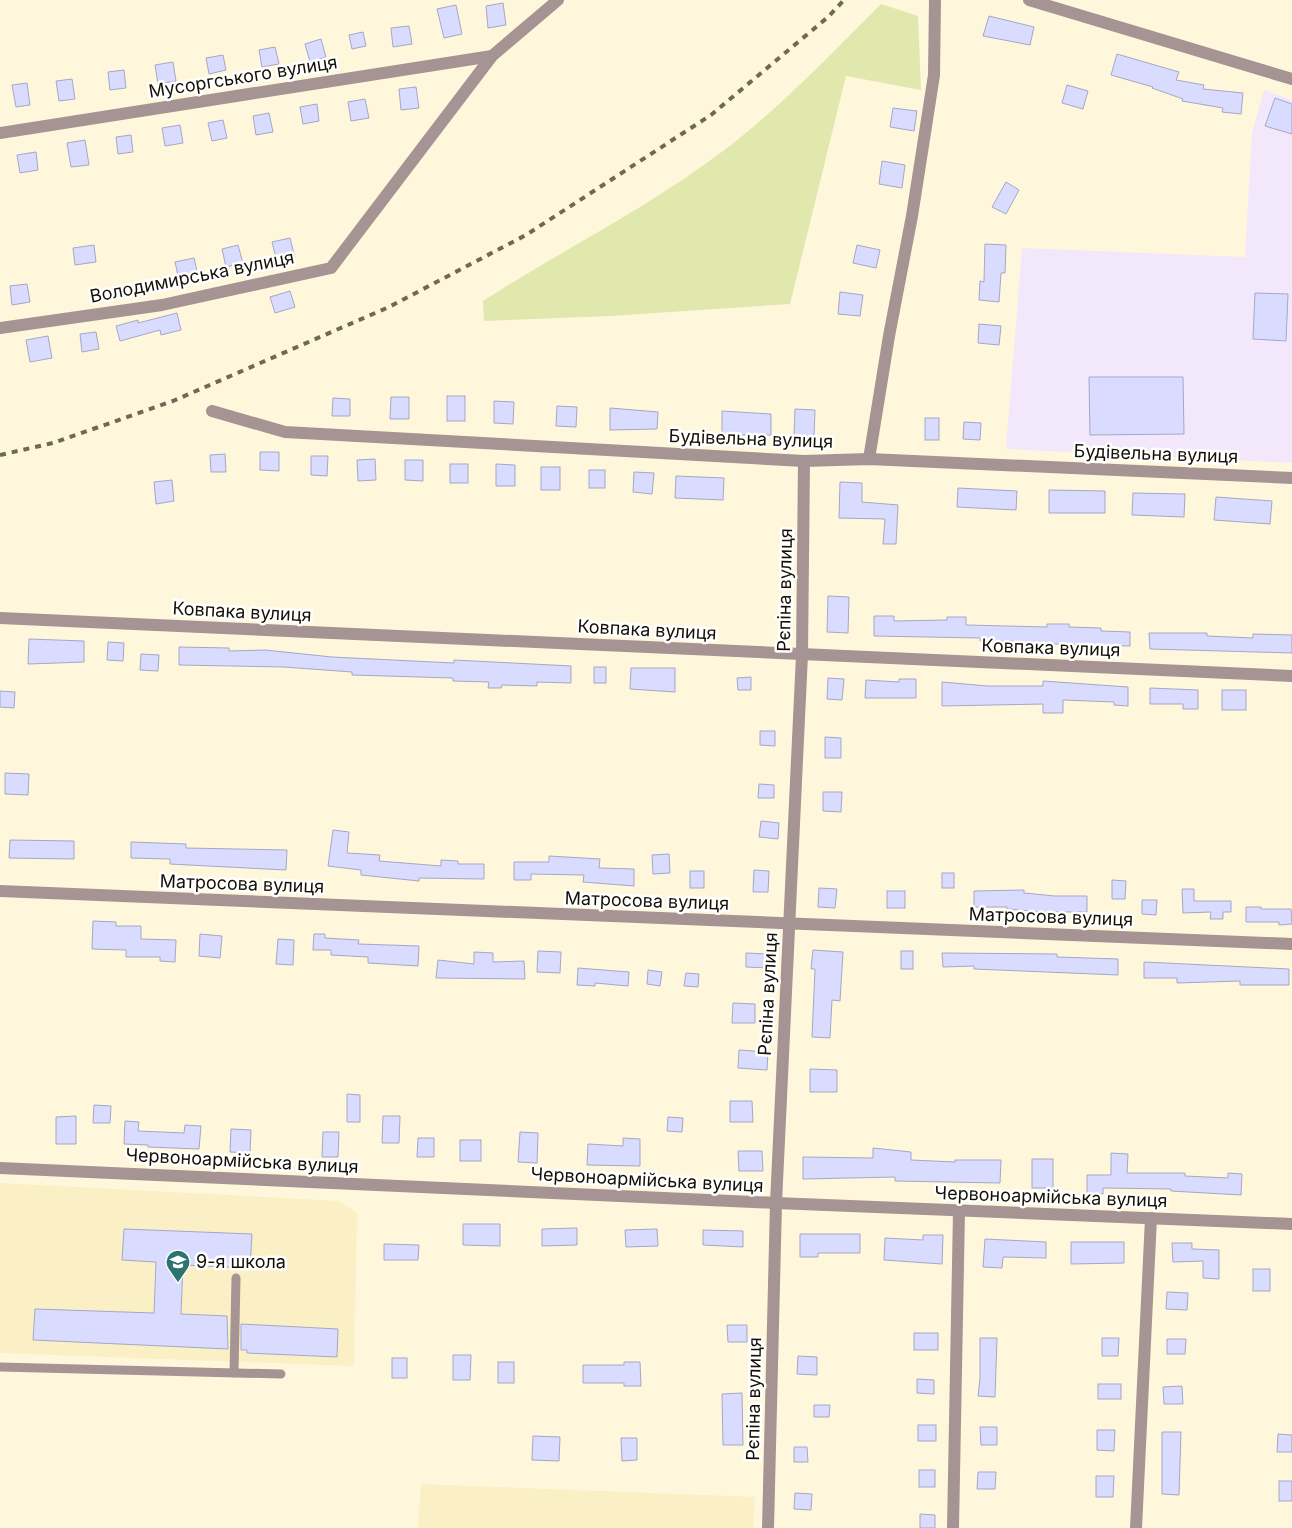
<svg xmlns="http://www.w3.org/2000/svg" width="1292" height="1528" font-family="Inter,sans-serif">
<style>
.industrial{fill:#f3e7fb}
.built{fill:#faefc5}
.green{fill:#e0e8ad}
.building{fill:#d9dcfe;stroke:#a4a7c7}
.lines{fill:none;stroke-linecap:round;stroke-linejoin:round}
.service{stroke:#a59493;stroke-width:9}
.minor{stroke:#a59493;stroke-width:12}
.rail{stroke:#6d6857;stroke-width:4;stroke-dasharray:6 6;stroke-linecap:butt}
.labels{text-anchor:middle;stroke-width:5;stroke-linejoin:round;paint-order:stroke}
.street-label{font-size:18px;fill:#141005;stroke:#fff}
.poi-label{font-size:18px;fill:#141005;stroke:#fff;text-anchor:start}
</style>
<rect width="100%" height="100%" fill="#fef7db"/>
<polygon class="industrial" points="1264,90 1292,100 1292,463 1006,449 1022,248 1245,257 1252,133"/>
<g class="built">
<polygon points="0,1183 339,1201 357,1213 354,1366 0,1353"/>
<polygon points="421,1484 755,1497 753,1528 418,1528"/>
</g>
<path class="green" d="M881,4L918,16L921,90L846,76L790,304L610,316L484,321L483,301C562,250 648,208 723,151C780,108 831,54 881,4Z"/>
<g class="building">
<polygon points="503,3 506,25 488,28 486,6"/>
<polygon points="456,5 462,34 444,38 437,9"/>
<polygon points="989,16 1034,27 1030,45 983,36"/>
<polygon points="409,26 412,44 393,47 391,28"/>
<polygon points="363,32 366,46 352,49 349,35"/>
<polygon points="321,39 326,57 310,62 305,44"/>
<polygon points="275,47 279,64 262,67 259,50"/>
<polygon points="1117,54 1179,72 1176,80 1204,85 1203,89 1243,93 1241,114 1222,112 1223,108 1182,101 1183,99 1152,88 1153,87 1111,75"/>
<polygon points="223,55 226,70 209,74 206,58"/>
<polygon points="173,62 176,81 158,84 155,65"/>
<polygon points="124,70 126,88 110,90 108,72"/>
<polygon points="72,79 75,99 59,101 56,81"/>
<polygon points="27,83 30,105 16,107 12,85"/>
<polygon points="1067,85 1088,91 1083,109 1062,103"/>
<polygon points="416,87 419,108 401,110 399,89"/>
<polygon points="1275,98 1292,104 1292,134 1265,126"/>
<polygon points="365,99 369,118 351,121 348,102"/>
<polygon points="317,104 319,121 303,124 300,107"/>
<polygon points="893,108 917,111 914,131 890,127"/>
<polygon points="269,113 273,132 256,135 253,116"/>
<polygon points="223,120 227,138 212,141 208,123"/>
<polygon points="180,125 183,143 165,146 162,128"/>
<polygon points="131,135 133,152 118,154 116,137"/>
<polygon points="85,140 89,165 71,167 67,143"/>
<polygon points="36,152 38,170 20,173 17,155"/>
<polygon points="882,161 905,165 902,188 879,184"/>
<polygon points="1006,182 1019,190 1006,214 992,207"/>
<polygon points="290,238 295,258 277,262 272,242"/>
<polygon points="985,244 1006,245 1005,273 1001,273 999,302 979,300 980,281 984,282"/>
<polygon points="94,245 96,262 75,265 73,248"/>
<polygon points="238,245 243,263 226,267 222,249"/>
<polygon points="857,245 880,250 876,268 853,263"/>
<polygon points="194,258 198,275 179,280 175,262"/>
<polygon points="27,284 30,302 12,305 10,286"/>
<polygon points="290,291 295,307 275,313 270,297"/>
<polygon points="840,292 863,295 860,316 838,314"/>
<polygon points="1255,293 1288,294 1286,341 1253,339"/>
<polygon points="177,313 181,330 161,335 160,330 120,341 116,326 138,320 138,323"/>
<polygon points="979,324 1001,326 999,345 978,343"/>
<polygon points="96,332 99,349 82,352 80,334"/>
<polygon points="48,336 52,358 30,362 26,340"/>
<polygon points="1089,377 1183,377 1184,434 1090,435"/>
<rect x="447" y="396" width="18" height="25"/>
<polygon points="391,397 409,397 409,419 390,419"/>
<polygon points="333,398 350,399 350,416 332,416"/>
<polygon points="494,401 514,402 513,424 494,423"/>
<polygon points="557,406 577,407 576,427 556,426"/>
<polygon points="610,408 658,412 657,429 610,430"/>
<polygon points="795,409 815,410 814,436 794,436"/>
<polygon points="722,411 771,414 771,435 722,435"/>
<rect x="925" y="418" width="14" height="22"/>
<polygon points="964,422 981,423 980,440 963,439"/>
<polygon points="260,452 279,452 279,471 260,470"/>
<polygon points="225,454 226,472 211,472 210,455"/>
<polygon points="311,456 328,456 327,476 311,475"/>
<polygon points="375,459 376,480 358,481 357,460"/>
<polygon points="405,460 423,460 423,481 405,480"/>
<rect x="450" y="464" width="18" height="19"/>
<polygon points="496,464 515,465 515,486 496,486"/>
<rect x="541" y="467" width="19" height="23"/>
<rect x="589" y="470" width="16" height="18"/>
<polygon points="634,472 654,473 652,494 633,492"/>
<polygon points="676,476 724,478 723,500 675,498"/>
<polygon points="172,480 174,501 156,504 154,482"/>
<polygon points="840,482 862,483 862,502 898,505 896,544 883,544 885,519 839,518"/>
<polygon points="958,488 1017,491 1016,510 957,507"/>
<polygon points="1049,490 1105,491 1105,513 1049,513"/>
<polygon points="1133,493 1185,494 1184,517 1132,515"/>
<polygon points="1216,497 1272,501 1270,524 1214,520"/>
<polygon points="828,596 849,597 848,633 827,632"/>
<polygon points="874,616 894,616 894,621 947,620 947,617 966,617 966,625 1047,627 1047,624 1069,624 1069,627 1101,628 1101,631 1130,632 1130,646 1013,643 1013,641 980,641 980,638 874,636"/>
<polygon points="1149,633 1207,633 1207,636 1253,638 1253,634 1292,635 1292,653 1150,649"/>
<polygon points="29,639 84,641 84,662 28,664"/>
<polygon points="108,642 124,643 123,661 107,660"/>
<polygon points="179,647 229,648 229,651 265,650 332,657 454,663 454,660 571,666 571,683 537,682 537,686 502,685 501,688 488,688 489,682 453,681 453,678 352,675 352,672 284,667 179,665"/>
<polygon points="141,654 159,655 158,671 140,670"/>
<rect x="594" y="667" width="12" height="16"/>
<polygon points="631,668 675,668 675,692 630,689"/>
<polygon points="751,677 751,690 738,690 737,678"/>
<polygon points="828,678 844,679 842,700 827,699"/>
<polygon points="899,679 916,679 916,698 865,698 866,680 899,682"/>
<polygon points="1043,681 1128,687 1128,706 1114,705 1114,702 1063,700 1063,713 1043,713 1043,704 942,706 942,682 988,686 1043,686"/>
<polygon points="1150,688 1198,690 1198,709 1183,709 1183,704 1150,704"/>
<rect x="1222" y="690" width="24" height="20"/>
<polygon points="0,691 15,692 14,708 0,707"/>
<polygon points="760,731 775,731 775,746 760,745"/>
<polygon points="825,737 841,738 841,758 825,758"/>
<polygon points="5,773 29,774 28,795 5,794"/>
<polygon points="759,784 774,785 774,798 758,798"/>
<polygon points="823,792 842,792 841,812 823,811"/>
<polygon points="761,821 779,823 778,839 759,837"/>
<polygon points="333,830 349,832 347,853 380,855 379,861 441,866 441,860 458,861 458,864 484,864 484,879 419,878 419,881 361,875 361,870 328,866"/>
<polygon points="10,840 74,841 74,859 9,858"/>
<polygon points="131,842 186,844 186,848 287,850 286,870 170,864 170,859 131,858"/>
<polygon points="669,854 670,873 653,874 652,855"/>
<polygon points="549,856 600,859 599,868 634,869 634,886 583,882 584,875 531,874 531,880 514,880 514,862 549,862"/>
<polygon points="754,870 769,871 768,892 753,892"/>
<rect x="690" y="871" width="14" height="17"/>
<rect x="942" y="873" width="12" height="15"/>
<polygon points="1112,880 1126,881 1125,899 1112,899"/>
<polygon points="819,888 837,889 835,908 818,907"/>
<polygon points="1182,889 1194,889 1194,901 1231,901 1231,912 1223,912 1223,919 1210,919 1211,912 1183,913"/>
<polygon points="1024,890 1024,893 1055,896 1087,896 1087,912 1041,912 1007,909 1007,907 974,907 974,891"/>
<rect x="887" y="891" width="18" height="17"/>
<polygon points="1142,900 1157,900 1156,915 1142,914"/>
<polygon points="1246,907 1261,907 1261,909 1291,909 1292,924 1279,925 1279,922 1246,922"/>
<polygon points="93,921 116,922 116,926 141,926 141,939 176,940 175,962 160,961 160,957 126,957 126,950 92,949"/>
<polygon points="200,934 222,936 220,958 199,956"/>
<polygon points="314,934 325,934 325,938 359,940 358,944 419,946 418,966 368,963 368,957 331,955 331,950 313,950"/>
<polygon points="278,939 294,940 293,965 276,964"/>
<polygon points="813,950 843,952 840,1001 832,1000 830,1038 812,1037 815,969 811,969"/>
<polygon points="538,951 561,952 560,973 537,972"/>
<rect x="901" y="951" width="12" height="18"/>
<polygon points="474,952 493,953 493,962 524,961 525,979 436,978 438,960 474,964"/>
<polygon points="746,953 768,954 768,968 746,967"/>
<polygon points="942,953 1057,954 1057,957 1118,959 1118,975 974,969 974,966 943,967"/>
<polygon points="1144,962 1289,969 1289,985 1240,985 1240,981 1177,983 1177,978 1144,978"/>
<polygon points="578,968 629,972 628,986 595,983 595,986 577,985"/>
<polygon points="648,970 662,972 660,986 647,984"/>
<polygon points="686,973 699,974 698,987 684,986"/>
<polygon points="733,1003 755,1004 755,1023 732,1023"/>
<polygon points="739,1050 768,1052 767,1070 738,1068"/>
<polygon points="810,1069 837,1070 837,1092 810,1092"/>
<polygon points="347,1094 360,1095 360,1122 347,1122"/>
<polygon points="730,1101 752,1101 753,1122 730,1122"/>
<polygon points="94,1105 111,1106 110,1123 93,1123"/>
<polygon points="76,1116 76,1144 56,1144 56,1117"/>
<polygon points="383,1116 400,1116 399,1143 382,1143"/>
<polygon points="668,1117 683,1118 682,1132 667,1131"/>
<polygon points="125,1121 139,1122 138,1131 184,1133 185,1125 201,1126 199,1149 148,1147 148,1145 124,1144"/>
<polygon points="231,1129 251,1130 250,1153 230,1152"/>
<polygon points="323,1132 339,1132 338,1157 322,1157"/>
<polygon points="520,1132 538,1133 537,1163 518,1162"/>
<polygon points="418,1138 434,1138 434,1157 417,1157"/>
<polygon points="623,1138 640,1139 640,1166 587,1165 588,1144 623,1146"/>
<rect x="460" y="1140" width="21" height="21"/>
<polygon points="873,1148 911,1152 911,1160 955,1162 955,1160 1001,1160 1000,1183 895,1181 895,1177 803,1179 803,1157 873,1158"/>
<polygon points="738,1151 762,1151 763,1171 739,1171"/>
<polygon points="1111,1153 1128,1154 1127,1173 1185,1173 1185,1176 1228,1178 1228,1173 1242,1174 1241,1195 1171,1191 1171,1189 1103,1188 1103,1194 1087,1194 1087,1175 1111,1175"/>
<rect x="1032" y="1159" width="21" height="29"/>
<polygon points="463,1224 500,1224 500,1246 463,1245"/>
<polygon points="577,1228 577,1245 542,1246 542,1229"/>
<polygon points="124,1229 252,1234 250,1268 183,1265 181,1314 227,1316 228,1349 33,1340 35,1309 154,1313 156,1262 122,1260"/>
<polygon points="657,1229 658,1246 626,1247 625,1230"/>
<polygon points="703,1230 743,1231 743,1247 703,1245"/>
<polygon points="800,1234 860,1234 860,1253 818,1253 818,1257 800,1257"/>
<polygon points="923,1235 943,1235 942,1264 884,1260 885,1238 923,1240"/>
<polygon points="985,1239 1046,1242 1046,1258 1003,1257 1002,1268 983,1267"/>
<polygon points="1071,1242 1124,1242 1124,1263 1071,1264"/>
<polygon points="1172,1243 1192,1243 1192,1249 1219,1250 1219,1279 1203,1278 1203,1261 1173,1262"/>
<polygon points="384,1244 419,1245 418,1260 384,1260"/>
<rect x="1253" y="1269" width="17" height="22"/>
<polygon points="1167,1292 1188,1293 1187,1310 1166,1309"/>
<polygon points="241,1324 338,1329 337,1357 247,1353 247,1350 241,1350"/>
<polygon points="727,1325 747,1325 747,1342 728,1342"/>
<rect x="914" y="1333" width="24" height="17"/>
<polygon points="980,1338 997,1338 995,1397 978,1396 980,1379"/>
<polygon points="1102,1338 1119,1338 1118,1356 1102,1356"/>
<polygon points="1167,1339 1186,1339 1185,1354 1167,1354"/>
<polygon points="453,1355 471,1355 470,1380 453,1380"/>
<polygon points="798,1356 817,1357 817,1375 797,1374"/>
<rect x="392" y="1358" width="15" height="20"/>
<rect x="498" y="1362" width="16" height="21"/>
<polygon points="624,1362 640,1362 641,1386 624,1386 624,1383 583,1383 583,1365 624,1365"/>
<polygon points="917,1379 934,1380 934,1394 917,1393"/>
<rect x="1098" y="1384" width="23" height="15"/>
<polygon points="1182,1386 1183,1404 1164,1404 1163,1387"/>
<polygon points="742,1393 743,1445 723,1445 722,1394"/>
<polygon points="814,1405 830,1405 829,1417 814,1417"/>
<rect x="918" y="1425" width="18" height="16"/>
<polygon points="980,1427 997,1427 997,1445 981,1445"/>
<polygon points="1097,1430 1115,1430 1114,1451 1097,1450"/>
<polygon points="1162,1432 1181,1432 1179,1495 1162,1494"/>
<polygon points="1278,1434 1292,1435 1292,1452 1277,1452"/>
<polygon points="533,1436 560,1437 559,1461 532,1460"/>
<polygon points="621,1438 637,1438 637,1460 622,1461"/>
<polygon points="794,1447 807,1447 808,1462 794,1462"/>
<rect x="919" y="1470" width="16" height="17"/>
<polygon points="978,1472 996,1472 995,1489 977,1489"/>
<polygon points="1096,1476 1114,1476 1113,1497 1096,1497"/>
<rect x="1279" y="1481" width="13" height="20"/>
<polygon points="795,1493 812,1494 811,1510 794,1509"/>
<polygon points="920,1514 935,1515 935,1528 920,1528"/>
</g>
<g class="lines">
<g class="service">
<polyline points="0,1367 281,1374"/>
<polyline points="234,1373 236,1278"/>
</g>
<g class="minor">
<polyline points="1029,0 1292,79"/>
<polyline points="0,133 492,56"/>
<polyline points="0,328 162,305 331,268 492,56 558,0"/>
<polyline points="212,411 285,432 804,461 869,459 1292,478"/>
<polyline points="869,459 889,336 912,216 934,75 935,0"/>
<polyline points="0,618 1292,676"/>
<polyline points="0,891 1292,944"/>
<polyline points="0,1168 776,1203 1292,1224"/>
<polyline points="768,1528 776,1203 802,655 804,461"/>
<polyline points="953,1528 959,1211"/>
<polyline points="1136,1528 1151,1218"/>
</g>
<polyline class="rail" points="0,455 53,443 173,401 389,307 526,235 711,115 828,17 844,0"/>
</g>
<defs>
<symbol id="school-pin" viewBox="-11 -11 22 30"><path d="M0 17L-7.5 6A9.5 9.5 0 1 1 7.5 6Z" fill="#2b746f" stroke="#fff"/><path d="M0-5L7-2L0 1L-7-2ZM-4 1L0 2.5L4 1V4Q0 6-4 4Z" fill="#fff"/></symbol>
</defs>
<g fill-rule="evenodd">
<use href="#school-pin" x="164" y="1248" width="28" height="38"/>
</g>
<g class="labels">
<g class="street-label">
<text transform="translate(243 77) rotate(-9)" y="6">Мусоргського вулиця</text>
<text transform="translate(192 277) rotate(-11)" y="6">Володимирська вулиця</text>
<text transform="translate(751 439) rotate(2)" y="6">Будівельна вулиця</text>
<text transform="translate(1156 454) rotate(2)" y="6">Будівельна вулиця</text>
<text transform="translate(785 590) rotate(-89)" y="6">Рєпіна вулиця</text>
<text transform="translate(242 612) rotate(3)" y="6">Ковпака вулиця</text>
<text transform="translate(647 630) rotate(3)" y="6">Ковпака вулиця</text>
<text transform="translate(1051 648) rotate(2)" y="6">Ковпака вулиця</text>
<text transform="translate(242 884) rotate(2)" y="6">Матросова вулиця</text>
<text transform="translate(647 901) rotate(2)" y="6">Матросова вулиця</text>
<text transform="translate(1051 917) rotate(2)" y="6">Матросова вулиця</text>
<text transform="translate(768 994) rotate(-87)" y="6">Рєпіна вулиця</text>
<text transform="translate(242 1161) rotate(3)" y="6">Червоноармійська вулиця</text>
<text transform="translate(647 1180) rotate(3)" y="6">Червоноармійська вулиця</text>
<text transform="translate(1051 1197) rotate(2)" y="6">Червоноармійська вулиця</text>
<text transform="translate(754 1399) rotate(-89)" y="6">Рєпіна вулиця</text>
</g>
<g class="poi-label">
<text x="196" y="1268">9-я школа</text>
</g>
</g>
</svg>
